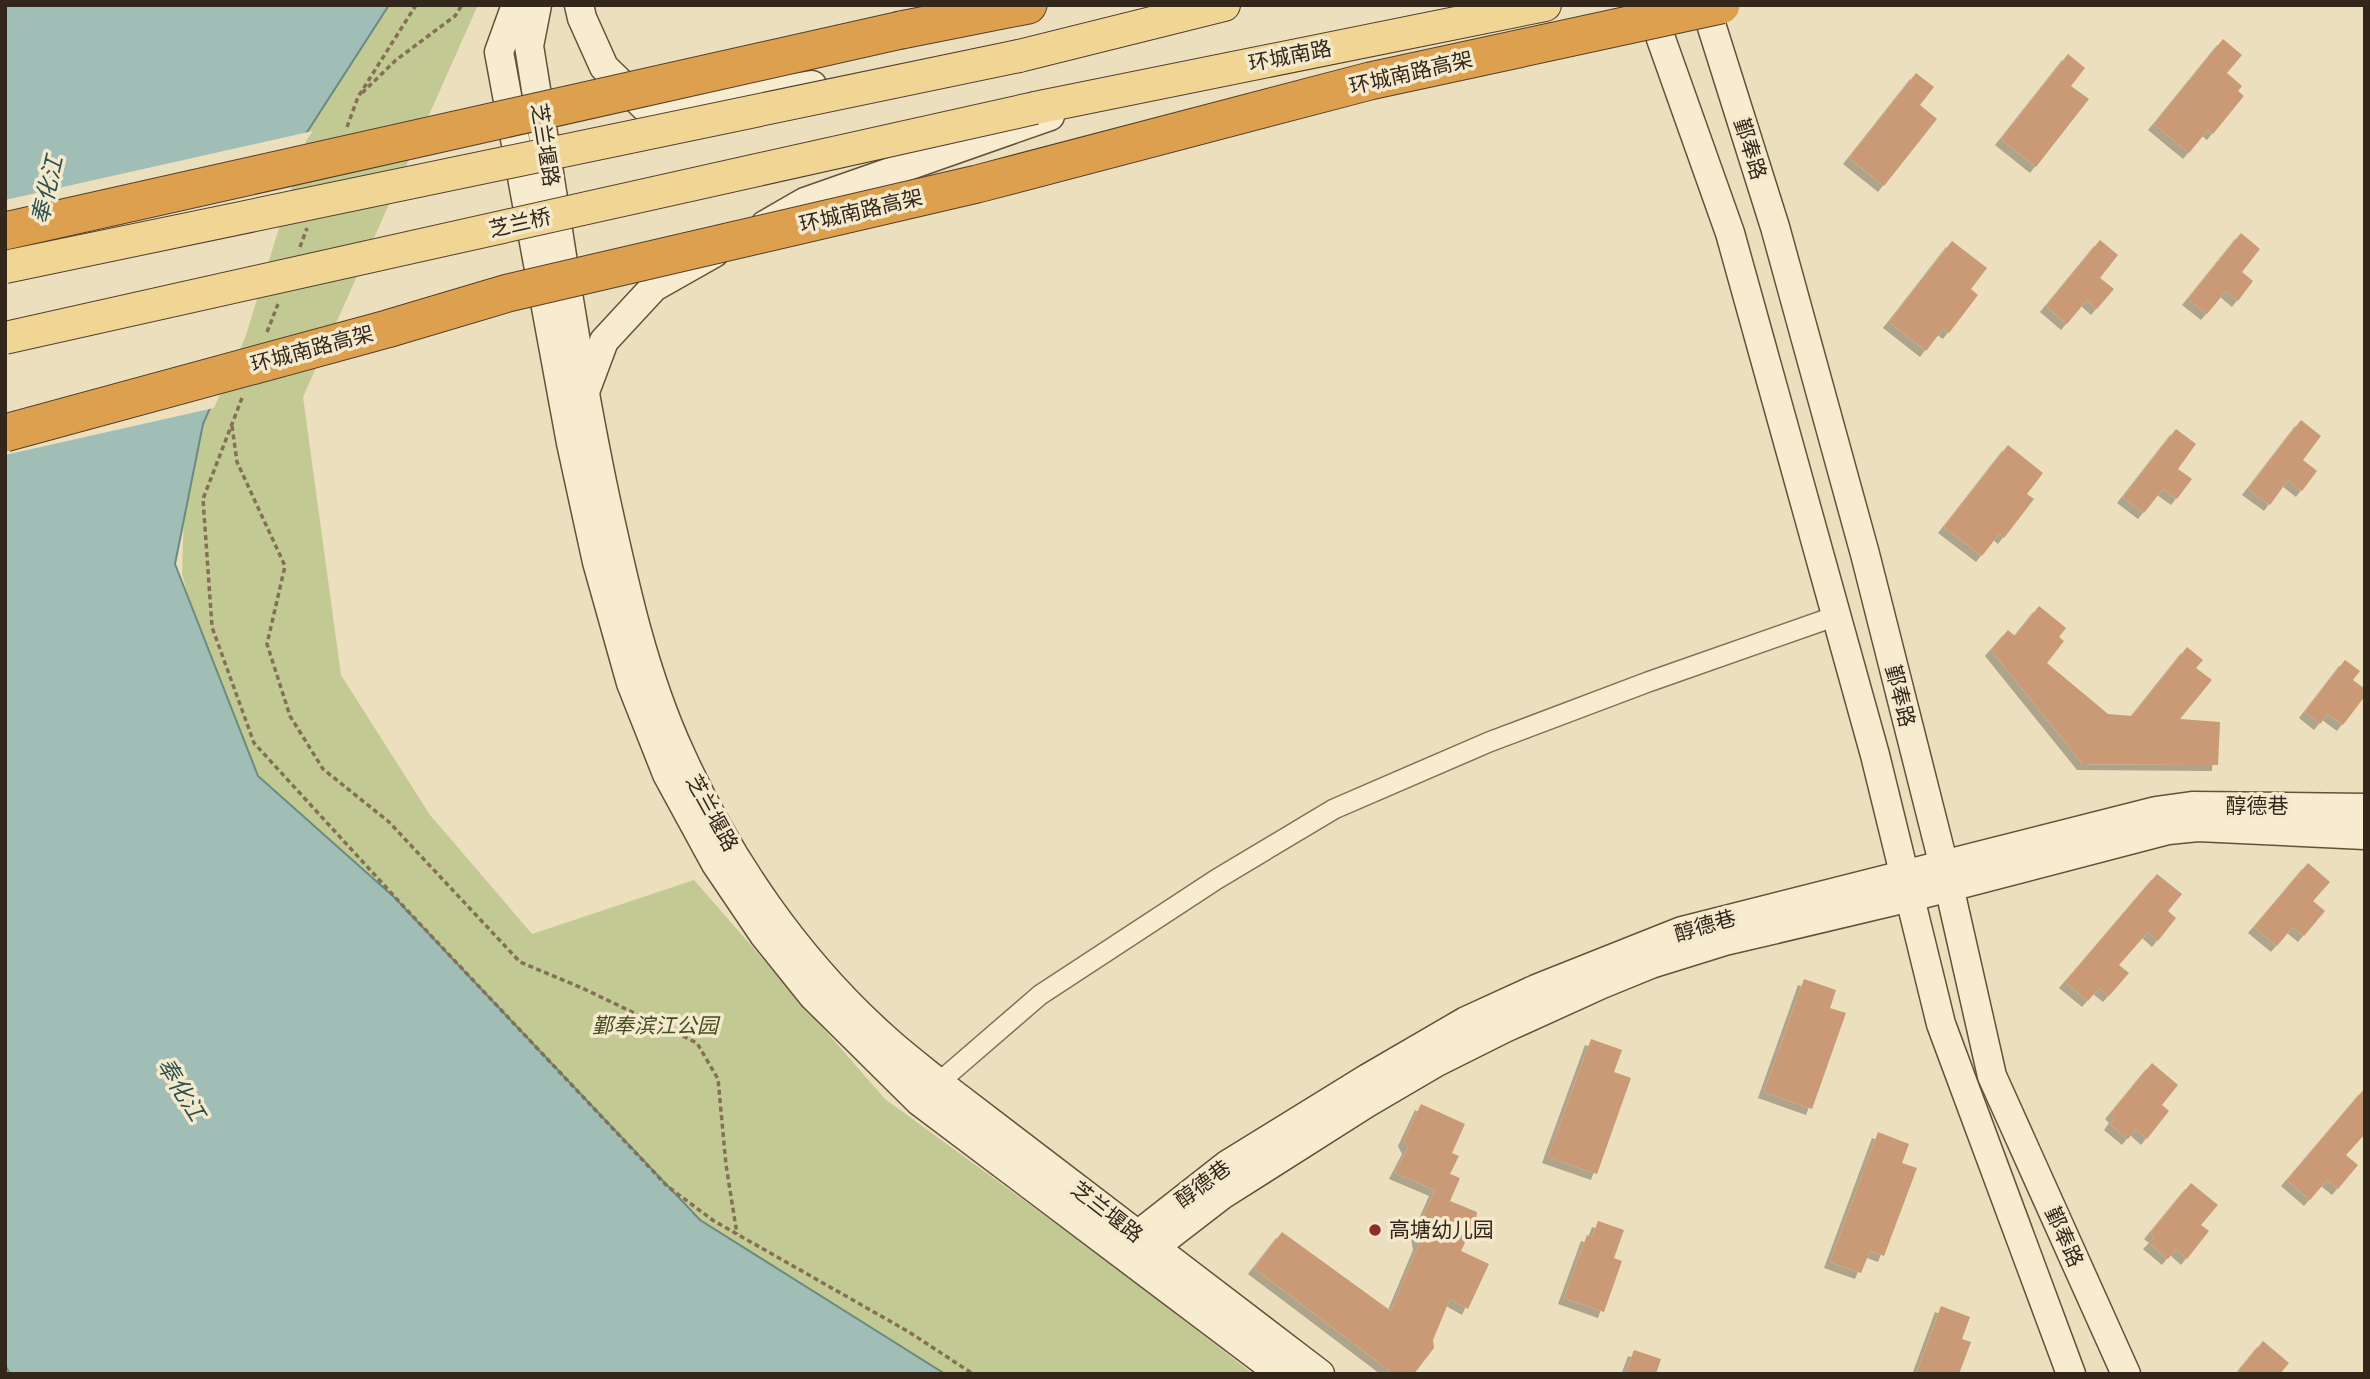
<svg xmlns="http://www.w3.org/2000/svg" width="2370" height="1379" font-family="'Source Serif 4','Noto Sans SC',serif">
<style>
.green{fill:#c2c992}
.water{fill:#a1beb6;stroke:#698b83;stroke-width:2}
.pier{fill:#ecdfbd}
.building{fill:#ca9974;filter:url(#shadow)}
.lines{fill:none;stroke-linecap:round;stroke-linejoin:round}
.street-casing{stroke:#846f57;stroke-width:22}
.secondary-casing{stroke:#65513a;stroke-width:31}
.primary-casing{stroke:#513e2c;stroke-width:34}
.highway-casing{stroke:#513e2c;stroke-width:39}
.path{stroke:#846f57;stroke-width:3.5;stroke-dasharray:5 3.5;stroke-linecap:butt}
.street{stroke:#f8ecd0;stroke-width:19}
.secondary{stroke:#f8ecd0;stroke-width:28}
.primary{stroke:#f0d595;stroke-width:32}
.highway{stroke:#dca04e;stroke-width:37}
.primary-bridge-casing{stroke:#513e2c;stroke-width:34;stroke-linecap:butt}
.highway-bridge-casing{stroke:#513e2c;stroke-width:39;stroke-linecap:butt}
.primary-bridge{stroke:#f0d595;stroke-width:32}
.highway-bridge{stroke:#dca04e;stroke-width:37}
.poi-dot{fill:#912a29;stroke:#f4e9cd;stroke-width:2.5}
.labels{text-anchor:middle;stroke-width:7;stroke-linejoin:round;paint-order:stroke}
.street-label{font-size:21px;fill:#33271b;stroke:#f4e9cd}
.park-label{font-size:21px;font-style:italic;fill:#434f22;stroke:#f4e9cd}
.poi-label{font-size:21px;fill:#33271b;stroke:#f4e9cd;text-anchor:start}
.water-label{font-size:23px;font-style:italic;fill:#2b5351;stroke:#f4e9cd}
</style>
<defs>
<filter id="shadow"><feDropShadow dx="-6" dy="6" stdDeviation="0" flood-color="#0004"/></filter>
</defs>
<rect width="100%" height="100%" fill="#ecdfbd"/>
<polygon class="green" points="375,5 478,5 303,397 341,675 430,815 532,934 694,880 885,1099 1122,1272 1253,1374 933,1374 787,1285 596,1146 287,825 222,712 182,574 186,442 335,65"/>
<polygon class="water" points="5,5 389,5 302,140 241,337 203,424 175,564 258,776 394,897 700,1220 945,1374 10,1374 5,1365"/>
<polygon class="pier" points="313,131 306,141 245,338 214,408 5,455 5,200"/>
<g class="building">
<polygon points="2223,39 2242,55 2227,73 2242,86 2238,91 2244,96 2213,134 2208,130 2189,153 2154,124"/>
<polygon points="2068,54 2085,68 2071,86 2089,99 2036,167 2001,139"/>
<polygon points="1916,73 1934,87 1920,105 1937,119 1884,186 1849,158"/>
<polygon points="2241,233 2260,249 2242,272 2253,281 2238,301 2226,291 2207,314 2188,299"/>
<polygon points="2100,240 2118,255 2100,278 2114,289 2097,309 2087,300 2067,324 2046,306"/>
<polygon points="1952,241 1987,268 1971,289 1978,295 1949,333 1943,329 1926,351 1889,322"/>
<polygon points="2301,420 2321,436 2303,460 2317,471 2302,491 2288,480 2270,505 2248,489"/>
<polygon points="2176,429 2196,444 2178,469 2192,479 2177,499 2163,489 2144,513 2123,497"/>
<polygon points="2008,445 2043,473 2027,494 2034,499 2004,538 1999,534 1982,556 1944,527"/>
<polygon points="2039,606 2066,628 2059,637 2064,641 2047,663 2108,714 2132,716 2187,647 2203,660 2196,668 2212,680 2180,719 2220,722 2218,765 2083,764 1991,650 2008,630 2015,636"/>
<polygon points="2345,660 2360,671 2353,680 2365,689 2365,696 2343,725 2328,714 2320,724 2305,712"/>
<polygon points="2308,863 2330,882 2313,901 2325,911 2304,936 2293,927 2277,946 2254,927"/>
<polygon points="2157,874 2182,894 2168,911 2176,918 2158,941 2148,932 2119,965 2129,973 2109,996 2099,988 2088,1001 2065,982"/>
<polygon points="1804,979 1836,990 1830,1008 1846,1013 1812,1109 1764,1092"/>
<polygon points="1591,1039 1622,1050 1614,1072 1631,1078 1597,1174 1548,1157"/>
<polygon points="2152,1063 2178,1085 2162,1105 2169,1111 2147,1139 2136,1129 2128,1139 2110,1124 2115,1117 2111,1113"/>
<polygon points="2365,1088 2365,1134 2346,1155 2358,1165 2338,1189 2327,1180 2310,1200 2287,1180"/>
<polygon points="1421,1104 1465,1124 1452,1153 1459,1156 1450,1174 1460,1178 1450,1201 1477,1212 1476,1220 1461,1251 1489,1264 1468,1309 1450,1299 1433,1340 1434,1348 1414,1374 1394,1374 1254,1268 1282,1232 1391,1311 1419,1244 1417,1231 1435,1190 1395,1173 1408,1148 1404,1140"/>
<polygon points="1878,1132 1909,1144 1902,1163 1917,1168 1884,1256 1870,1251 1861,1273 1830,1262"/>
<polygon points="2191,1183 2218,1205 2201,1225 2209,1231 2187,1259 2176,1249 2168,1259 2149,1243 2155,1237 2150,1233"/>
<polygon points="1598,1221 1624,1230 1614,1258 1622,1261 1604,1312 1564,1298 1587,1235 1592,1237"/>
<polygon points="1941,1306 1970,1317 1962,1339 1971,1342 1959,1374 1916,1374"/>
<polygon points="2263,1341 2289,1363 2280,1374 2236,1374"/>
<polygon points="1634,1350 1661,1359 1656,1374 1625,1374"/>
</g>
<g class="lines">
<defs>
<polyline id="street" points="930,1090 1040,995 1217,879 1334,809 1489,742 1648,682 1836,616"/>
<g id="secondary">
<polyline points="516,5 499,52 571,443 597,562 631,683 667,774 716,864 764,935 813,996 919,1101 1281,1374"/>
<path d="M537,5L529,46C554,198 574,351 606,501C625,588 644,675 681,755C728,859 796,958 881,1035C899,1052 919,1067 939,1083L1320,1374"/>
<polyline points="579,5 582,18 604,67 649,111 812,85"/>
<polyline points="1649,5 1730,233 1875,755 1941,1024 2071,1374"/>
<polyline points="1705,5 1775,227 1865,554 1949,886 1992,1076 2126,1374"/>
<polyline points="765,225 805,202 1050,116"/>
<polyline points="586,389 604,341 654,287 714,253"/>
<polyline points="1125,1245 1227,1165 1368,1078 1466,1021 1536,989 1682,931 2156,811 2192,806 2365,808"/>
<polyline points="1139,1259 1222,1195 1367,1103 1437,1062 1505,1028 1602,984 1651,964 1725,941 1911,897 2168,830 2198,827 2365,835"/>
</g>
<g id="primary">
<polyline points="1019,56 1224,5"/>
<polyline points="1035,108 1545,5"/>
</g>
<polyline id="highway" points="901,30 1028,5"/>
</defs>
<use href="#street" class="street-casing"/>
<use href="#secondary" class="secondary-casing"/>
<use href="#primary" class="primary-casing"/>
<use href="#highway" class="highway-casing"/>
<g class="path">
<polyline points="362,93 396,60 455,16 462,5"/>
<polyline points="347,127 358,97 416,5"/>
<polyline points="300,247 307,228"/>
<polyline points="267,332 278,304"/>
<polyline points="242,398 203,499 212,627 254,743 405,908 667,1186 714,1221 909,1332 973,1374"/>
<polyline points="232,426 237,462 285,566 267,644 290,716 323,769 389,822 520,962 582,988 697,1043 718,1079 726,1165 737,1234"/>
</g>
<use href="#street" class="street"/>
<use href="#secondary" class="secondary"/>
<use href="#primary" class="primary"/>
<use href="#highway" class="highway"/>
<defs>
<g id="primary-bridge">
<polyline points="5,267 1019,56"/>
<polyline points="5,338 1035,108"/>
</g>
<g id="highway-bridge">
<polyline points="5,231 901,30"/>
<polyline points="5,433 387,329 508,293 977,184 1370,81 1721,5"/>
</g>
</defs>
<use href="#primary-bridge" class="primary-bridge-casing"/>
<use href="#highway-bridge" class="highway-bridge-casing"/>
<use href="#primary-bridge" class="primary-bridge"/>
<use href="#highway-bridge" class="highway-bridge"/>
</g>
<circle class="poi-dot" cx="1375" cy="1230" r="7"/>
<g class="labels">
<g class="street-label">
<text transform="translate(1290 56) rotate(-11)" y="7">环城南路</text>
<text transform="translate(1411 73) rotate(-13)" y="7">环城南路高架</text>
<text transform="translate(545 145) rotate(81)" y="7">芝兰堰路</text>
<text transform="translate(1750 149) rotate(73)" y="7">鄞奉路</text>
<text transform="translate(861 211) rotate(-13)" y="7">环城南路高架</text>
<text transform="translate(520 223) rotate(-13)" y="7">芝兰桥</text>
<text transform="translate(312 349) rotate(-15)" y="7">环城南路高架</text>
<text transform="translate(1900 696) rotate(76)" y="7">鄞奉路</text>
<text x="2257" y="813">醇德巷</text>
<text transform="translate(712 813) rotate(61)" y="7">芝兰堰路</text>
<text transform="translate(1705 926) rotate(-16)" y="7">醇德巷</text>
<text transform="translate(1203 1184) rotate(-37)" y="7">醇德巷</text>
<text transform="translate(1107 1212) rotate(38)" y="7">芝兰堰路</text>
<text transform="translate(2064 1237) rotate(66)" y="7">鄞奉路</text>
</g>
<g class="park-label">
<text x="655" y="1033">鄞奉滨江公园</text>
</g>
<g class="poi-label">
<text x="1389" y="1237">高塘幼儿园</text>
</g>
<g class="water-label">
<text transform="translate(47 190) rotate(-77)" y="8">奉化江</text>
<text transform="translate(181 1089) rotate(58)" y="8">奉化江</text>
</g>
</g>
<rect width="2370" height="1379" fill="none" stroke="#33271b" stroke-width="14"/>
</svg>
